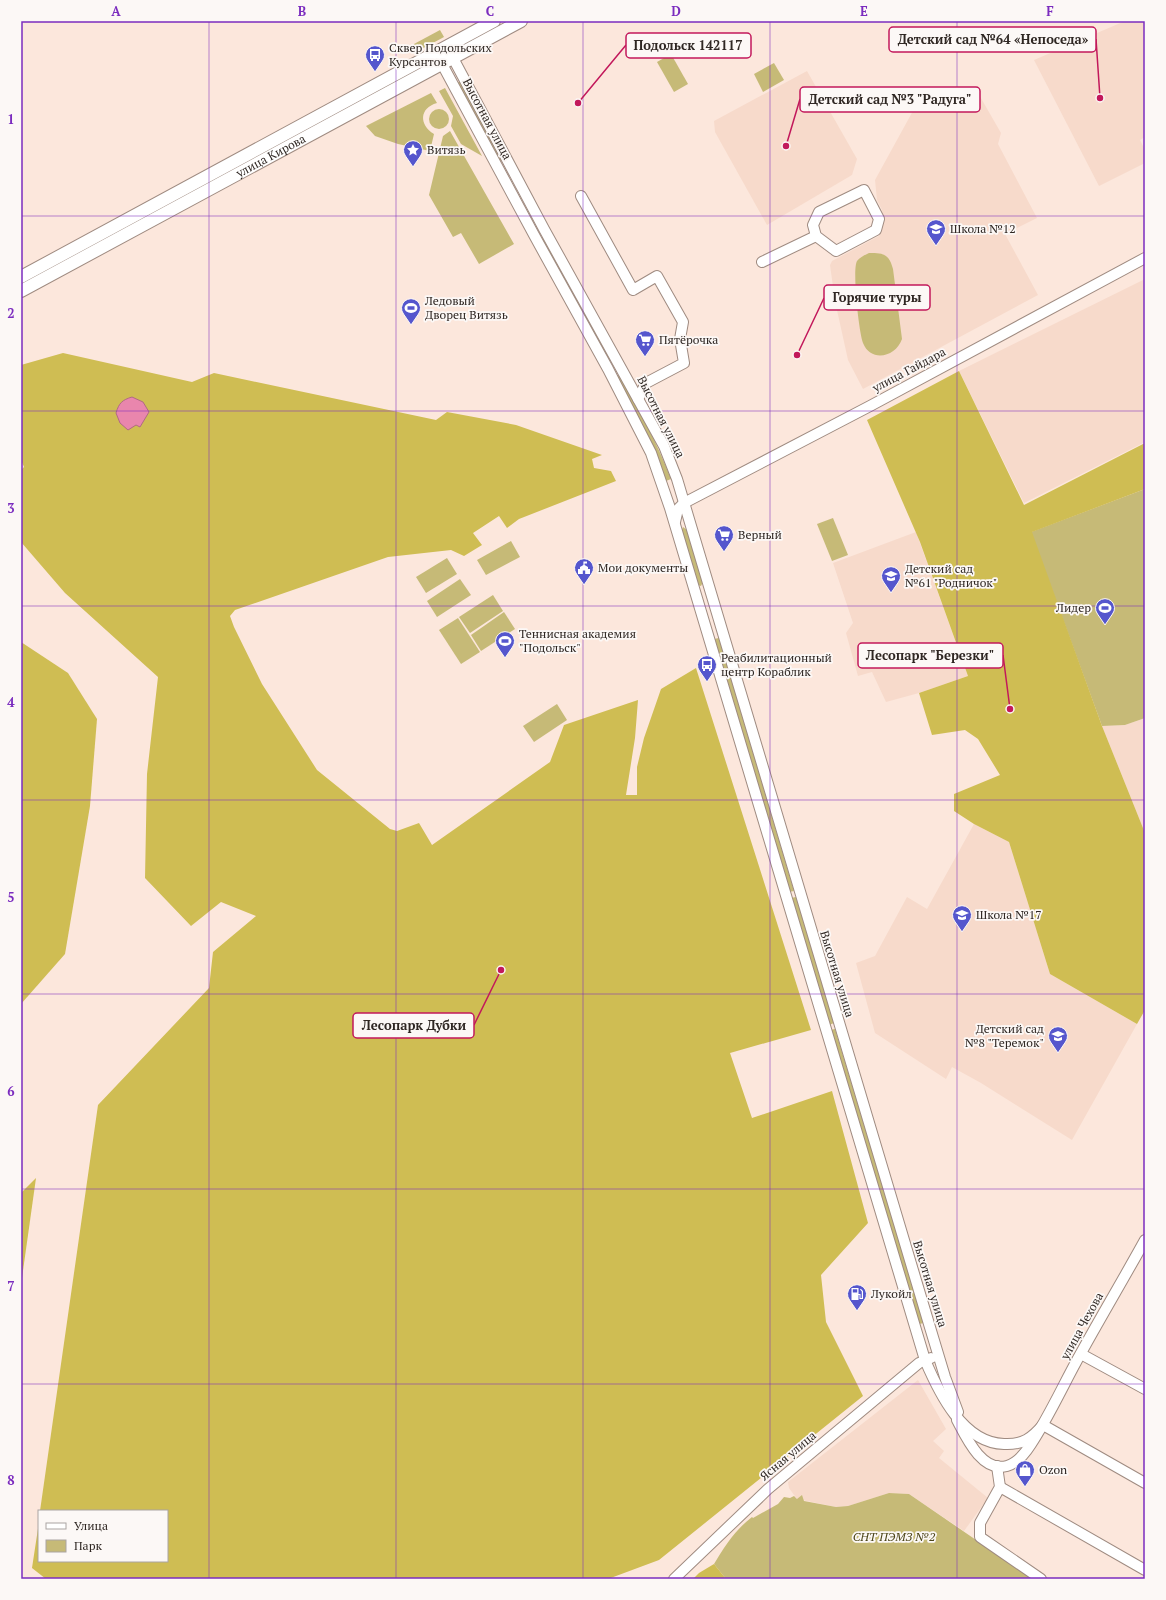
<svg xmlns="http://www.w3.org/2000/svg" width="1166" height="1600" font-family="'PT Serif',serif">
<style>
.built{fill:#f7dacb}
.green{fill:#c6ba77}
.forest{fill:#cfbd53}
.water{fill:#e986ad;stroke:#b16a84}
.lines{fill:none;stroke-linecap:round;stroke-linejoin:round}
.minor-casing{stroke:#9f8b81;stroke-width:12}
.major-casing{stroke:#9f8b81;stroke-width:14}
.minor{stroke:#fff;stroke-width:10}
.major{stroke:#fff;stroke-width:12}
.grid{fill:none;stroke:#7b2cbf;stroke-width:1;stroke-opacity:0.55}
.labels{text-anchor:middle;stroke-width:3.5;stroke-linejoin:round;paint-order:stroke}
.poi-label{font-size:12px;fill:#2f2723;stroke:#fcf8f6;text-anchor:start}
.street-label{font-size:12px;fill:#2f2723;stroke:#fcf8f6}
.park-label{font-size:12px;font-style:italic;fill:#4c4519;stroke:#fcf8f6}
.leader{fill:none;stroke:#c2185b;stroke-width:1.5}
.callout-dot{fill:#c2185b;stroke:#fcf8f6;stroke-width:1.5}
.callout{fill:#fcf8f6;stroke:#c2185b;stroke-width:1.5}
.callout-label{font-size:13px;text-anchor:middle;font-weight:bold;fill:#2f2723}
.neatline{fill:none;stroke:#7b2cbf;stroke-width:1.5}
.grid-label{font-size:13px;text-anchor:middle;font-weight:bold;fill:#7b2cbf}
</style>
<rect width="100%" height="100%" fill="#fce7dc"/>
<g class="built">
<polygon points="1125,21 1145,21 1145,137 1140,140 1145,150 1145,163 1099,186 1034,60"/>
<polygon points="807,71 857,159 852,175 767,225 715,132 714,121"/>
<polygon points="960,89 978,93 1001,133 998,144 1037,218 1005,234 1038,295 863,389 848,360 835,301 830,265 832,261 879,236 883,217 882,210 877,200 875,180 914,109"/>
<polygon points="1145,279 1145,442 1024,503 959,371"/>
<polygon points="916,532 968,676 919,693 886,702 872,672 858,676 846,633 853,623 833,563"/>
<polygon points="1145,718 1145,833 1102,726 1125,725"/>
<polygon points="974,824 1009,842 1050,974 1137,1024 1072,1140 981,1083 952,1067 946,1079 875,1033 856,963 875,956 907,897 927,909"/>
<polygon points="918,1380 946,1429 933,1441 944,1451 939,1458 988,1498 964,1531 909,1494 889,1493 848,1506 836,1507 797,1499 789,1488 788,1482"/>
</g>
<g class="green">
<polygon points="440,30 444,37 418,51 414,44"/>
<polygon points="671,54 688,84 674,92 657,62"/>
<polygon points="774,63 784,80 763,92 754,74"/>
<polygon points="461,81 503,159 500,161 457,83"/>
<polygon points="445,88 482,156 461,144 451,126 453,116 439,91"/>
<path d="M431,93L437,103C419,108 419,125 434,134L430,151L398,144L375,136L366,126Z"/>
<circle cx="439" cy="119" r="10"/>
<polygon points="450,131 514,244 479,264 461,233 453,237 429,195 443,136"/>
<polygon points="543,237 545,237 611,358 610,361 608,361 542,239"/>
<path d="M869,253C884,253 889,254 893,269L902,339C896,357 871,363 863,343C859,333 852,270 857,261C860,257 865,255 869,253Z"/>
<path d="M619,375H621C639,409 657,443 671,479L666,481L653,447L617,378Z"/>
<polygon points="1145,489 1145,718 1125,725 1102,726 1031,532"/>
<polygon points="833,518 848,555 832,561 817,524"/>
<polygon points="683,527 687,530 703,582 701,586 697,585 681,532"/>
<polygon points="511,541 520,557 486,575 477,560"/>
<polygon points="447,558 457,574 426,593 416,577"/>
<polygon points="460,579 471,595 437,617 427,601"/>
<polygon points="493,595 503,611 470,633 459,617"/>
<polygon points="504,612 515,629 481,651 471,635"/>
<polygon points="458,618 480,652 461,664 439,630"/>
<polygon points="719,638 794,891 789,892 714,639"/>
<polygon points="557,704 567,720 534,742 523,726"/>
<polygon points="796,897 834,1023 829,1025 791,898"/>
<polygon points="835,1029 924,1323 919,1324 830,1030"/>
<path d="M889,1493L909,1494L1033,1579H726L714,1564C725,1546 735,1530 752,1517L753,1518L778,1504L784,1497L790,1498L794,1496L797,1499L802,1495L804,1501L836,1507L848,1506Z"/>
</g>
<g class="forest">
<polygon points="63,353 192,382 214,373 436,420 447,412 516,425 602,455 592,459 594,468 611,471 616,481 519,519 507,528 499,516 473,533 482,545 464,556 451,550 388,557 235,610 230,616 234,627 262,684 317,770 390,829 397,831 419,823 432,845 550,762 564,725 638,700 635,738 626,795 637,795 637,767 644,738 661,689 696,668 811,1030 730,1053 752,1118 832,1091 868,1223 821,1275 826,1322 863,1396 659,1560 608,1579 46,1579 32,1568 39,1522 39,1561 167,1561 167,1511 40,1511 98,1105 209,988 213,952 256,916 221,902 191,926 145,878 147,774 158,677 65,593 21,542 21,470 24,467 21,460 21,365"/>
<polygon points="959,371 1024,505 1145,443 1145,489 1032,532 1102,726 1145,833 1145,1010 1137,1024 1050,974 1009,842 974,824 954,811 954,794 1000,775 978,739 965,730 932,735 919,693 968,676 920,542 867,420"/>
<polygon points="21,642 68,673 97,719 90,806 65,954 21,1004"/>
<polygon points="36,1178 21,1285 21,1193"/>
<polygon points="714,1564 726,1579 693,1579 699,1573"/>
</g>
<path class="water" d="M132,397L143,402L149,412L140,427L136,425L128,430L120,423L116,413C119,403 122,400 132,397Z"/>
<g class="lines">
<defs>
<g id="minor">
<polyline points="448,54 453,58 544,229 664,446 677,479 929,1324 945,1377 958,1412"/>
<path d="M442,57V64L534,235L608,369L651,453L670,508L925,1360C939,1393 963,1443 1004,1444C1023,1445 1032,1438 1043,1425"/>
<polygon points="864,190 879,219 876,230 836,251 816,236 813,225 819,212"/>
<polyline points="581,196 633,290 657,276 683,322 680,339 684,363 646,383 638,399"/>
<polyline points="762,262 816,236"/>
<polyline points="675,522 678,509 684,503 870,406 1145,258"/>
<polyline points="1081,1354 1145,1389"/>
<path d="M957,1420C966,1437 982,1473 1007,1466C1017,1463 1026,1452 1031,1444C1050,1415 1064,1383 1081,1353C1102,1315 1124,1278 1145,1240"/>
<polyline points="1043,1425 1145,1483"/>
<polyline points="997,1466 1000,1487 980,1523 980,1537 1041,1579"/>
<polyline points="1000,1487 1145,1570"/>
<polyline points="674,1579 768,1489 919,1363 931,1358"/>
</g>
<g id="major">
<polyline points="21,277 494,21"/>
<path id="s1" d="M21,291L521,21"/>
</g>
</defs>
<use href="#minor" class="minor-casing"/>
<use href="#major" class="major-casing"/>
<use href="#minor" class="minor"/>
<use href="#major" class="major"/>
</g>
<path class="grid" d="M209,21V1579M396,21V1579M583,21V1579M770,21V1579M957,21V1579M21,216H1145M21,411H1145M21,606H1145M21,800H1145M21,994H1145M21,1189H1145M21,1384H1145"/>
<defs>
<symbol id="bus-pin" viewBox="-11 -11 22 30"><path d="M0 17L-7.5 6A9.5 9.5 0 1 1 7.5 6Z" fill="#5556cd" stroke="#fcf8f6"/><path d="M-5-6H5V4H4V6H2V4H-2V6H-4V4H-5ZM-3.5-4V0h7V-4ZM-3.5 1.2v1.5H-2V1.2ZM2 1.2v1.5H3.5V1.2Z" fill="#fff"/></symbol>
<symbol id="sight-pin" viewBox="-11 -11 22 30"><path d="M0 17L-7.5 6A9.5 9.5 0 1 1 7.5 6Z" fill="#5556cd" stroke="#fcf8f6"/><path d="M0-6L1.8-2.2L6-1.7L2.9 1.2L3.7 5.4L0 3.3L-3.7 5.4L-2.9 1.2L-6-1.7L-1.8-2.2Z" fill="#fff"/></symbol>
<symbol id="school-pin" viewBox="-11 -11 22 30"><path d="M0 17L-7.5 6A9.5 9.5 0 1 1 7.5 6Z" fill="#5556cd" stroke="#fcf8f6"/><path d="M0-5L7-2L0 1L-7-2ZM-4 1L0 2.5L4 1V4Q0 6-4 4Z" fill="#fff"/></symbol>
<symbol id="stadium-pin" viewBox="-11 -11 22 30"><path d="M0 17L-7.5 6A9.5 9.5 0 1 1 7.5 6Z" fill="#5556cd" stroke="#fcf8f6"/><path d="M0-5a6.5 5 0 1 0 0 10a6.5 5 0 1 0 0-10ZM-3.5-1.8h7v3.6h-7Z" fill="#fff"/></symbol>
<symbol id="supermarket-pin" viewBox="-11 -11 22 30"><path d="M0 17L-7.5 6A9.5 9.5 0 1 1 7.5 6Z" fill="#5556cd" stroke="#fcf8f6"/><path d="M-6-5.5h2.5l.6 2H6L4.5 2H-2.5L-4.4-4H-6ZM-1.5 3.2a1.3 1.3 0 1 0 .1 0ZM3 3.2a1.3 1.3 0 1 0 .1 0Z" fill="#fff"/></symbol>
<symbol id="civic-pin" viewBox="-11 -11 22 30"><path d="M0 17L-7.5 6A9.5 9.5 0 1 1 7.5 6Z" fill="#5556cd" stroke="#fcf8f6"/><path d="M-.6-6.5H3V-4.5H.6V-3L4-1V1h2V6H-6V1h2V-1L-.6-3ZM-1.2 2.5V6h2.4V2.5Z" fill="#fff"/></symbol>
<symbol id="fuel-pin" viewBox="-11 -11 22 30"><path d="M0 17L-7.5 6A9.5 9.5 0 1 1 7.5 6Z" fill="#5556cd" stroke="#fcf8f6"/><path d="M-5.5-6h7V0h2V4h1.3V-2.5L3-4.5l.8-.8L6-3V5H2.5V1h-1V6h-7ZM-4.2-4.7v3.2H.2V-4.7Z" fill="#fff"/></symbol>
<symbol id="shop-pin" viewBox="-11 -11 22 30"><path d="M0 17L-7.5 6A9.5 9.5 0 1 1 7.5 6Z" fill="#5556cd" stroke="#fcf8f6"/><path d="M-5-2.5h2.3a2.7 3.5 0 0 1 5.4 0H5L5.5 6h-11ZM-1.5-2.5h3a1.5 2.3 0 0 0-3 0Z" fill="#fff"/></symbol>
</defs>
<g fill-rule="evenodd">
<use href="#bus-pin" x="364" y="44" width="22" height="30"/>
<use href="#sight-pin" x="402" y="139" width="22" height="30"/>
<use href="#school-pin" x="925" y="218" width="22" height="30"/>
<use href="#stadium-pin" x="400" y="297" width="22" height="30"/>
<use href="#supermarket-pin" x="634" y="329" width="22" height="30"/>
<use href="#supermarket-pin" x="713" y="524" width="22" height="30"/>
<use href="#civic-pin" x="573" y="557" width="22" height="30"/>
<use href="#school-pin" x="880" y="565" width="22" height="30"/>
<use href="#stadium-pin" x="1094" y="597" width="22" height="30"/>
<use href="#stadium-pin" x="494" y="630" width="22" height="30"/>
<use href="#bus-pin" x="696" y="654" width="22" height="30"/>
<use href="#school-pin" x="951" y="904" width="22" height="30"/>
<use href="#school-pin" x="1047" y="1025" width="22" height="30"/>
<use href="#fuel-pin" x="846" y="1283" width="22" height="30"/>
<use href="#shop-pin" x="1014" y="1459" width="22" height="30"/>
</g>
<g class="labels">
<g class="poi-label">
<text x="389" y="52">Сквер Подольских<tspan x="389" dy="14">Курсантов</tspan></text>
<text x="427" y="154">Витязь</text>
<text x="950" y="233">Школа №12</text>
<text x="425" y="305">Ледовый<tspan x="425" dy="14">Дворец Витязь</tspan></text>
<text x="659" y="344">Пятёрочка</text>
<text x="738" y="539">Верный</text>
<text x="598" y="572">Мои документы</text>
<text x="905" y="573">Детский сад<tspan x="905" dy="14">№61 "Родничок"</tspan></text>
<text x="1091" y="612" text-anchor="end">Лидер</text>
<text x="519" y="638">Теннисная академия<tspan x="519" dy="14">"Подольск"</tspan></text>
<text x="721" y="662">Реабилитационный<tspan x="721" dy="14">центр Кораблик</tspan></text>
<text x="976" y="919">Школа №17</text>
<text x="1044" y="1033" text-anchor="end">Детский сад<tspan x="1044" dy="14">№8 "Теремок"</tspan></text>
<text x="871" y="1298">Лукойл</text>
<text x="1039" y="1474">Ozon</text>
</g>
<g class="street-label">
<text transform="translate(487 119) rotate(62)" y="4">Высотная улица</text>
<text dy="4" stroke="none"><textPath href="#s1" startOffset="284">улица Кирова</textPath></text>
<text transform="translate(909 370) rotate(-28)" y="4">улица Гайдара</text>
<text transform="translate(661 417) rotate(63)" y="4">Высотная улица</text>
<text transform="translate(837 974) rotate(73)" y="4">Высотная улица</text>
<text transform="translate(930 1284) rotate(73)" y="4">Высотная улица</text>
<text transform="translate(1082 1326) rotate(-61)" y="4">улица Чехова</text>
<text transform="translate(788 1456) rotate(-40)" y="4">Ясная улица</text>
</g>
<g class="park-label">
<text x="894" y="1541">СНТ ПЭМЗ №2</text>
</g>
</g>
<path class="leader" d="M1100 98L1096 39M578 103L626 45M786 146L800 99M797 355L824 298M1010 709L1003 655M501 970L474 1025"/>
<g class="callout-dot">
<circle cx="1100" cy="98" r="4"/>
<circle cx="578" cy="103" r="4"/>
<circle cx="786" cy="146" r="4"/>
<circle cx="797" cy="355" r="4"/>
<circle cx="1010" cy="709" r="4"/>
<circle cx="501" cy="970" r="4"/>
</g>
<g class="callout">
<rect x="889" y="27" width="207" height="25" rx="4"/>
<rect x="626" y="33" width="125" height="25" rx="4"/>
<rect x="800" y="87" width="180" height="25" rx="4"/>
<rect x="824" y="285" width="106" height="25" rx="4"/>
<rect x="858" y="643" width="145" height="25" rx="4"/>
<rect x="353" y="1013" width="121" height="25" rx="4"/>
</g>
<g class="callout-label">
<text x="993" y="44">Детский сад №64 «Непоседа»</text>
<text x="688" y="50">Подольск 142117</text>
<text x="890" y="104">Детский сад №3 "Радуга"</text>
<text x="877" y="302">Горячие туры</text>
<text x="930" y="660">Лесопарк "Березки"</text>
<text x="414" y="1030">Лесопарк Дубки</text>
</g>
<rect width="1166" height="1600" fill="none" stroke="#fcf8f6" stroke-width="44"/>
<rect x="38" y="1510" width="130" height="52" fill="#fcf8f6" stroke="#aaa4a2"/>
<rect x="46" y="1523" width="20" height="6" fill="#ffffff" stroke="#aaa4a2"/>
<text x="74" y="1530" font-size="12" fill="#2f2723">Улица</text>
<rect x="46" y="1540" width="20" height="12" fill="#c6ba77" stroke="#aaa4a2"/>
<text x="74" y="1550" font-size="12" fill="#2f2723">Парк</text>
<rect x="22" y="22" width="1122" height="1556" class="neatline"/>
<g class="grid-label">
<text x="116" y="16">A</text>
<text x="302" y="16">B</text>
<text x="490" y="16">C</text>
<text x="676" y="16">D</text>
<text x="864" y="16">E</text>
<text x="1050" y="16">F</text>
<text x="11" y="124">1</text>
<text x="11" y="318">2</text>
<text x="11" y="513">3</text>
<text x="11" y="707">4</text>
<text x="11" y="902">5</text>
<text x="11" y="1096">6</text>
<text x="11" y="1291">7</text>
<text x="11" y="1485">8</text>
</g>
</svg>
